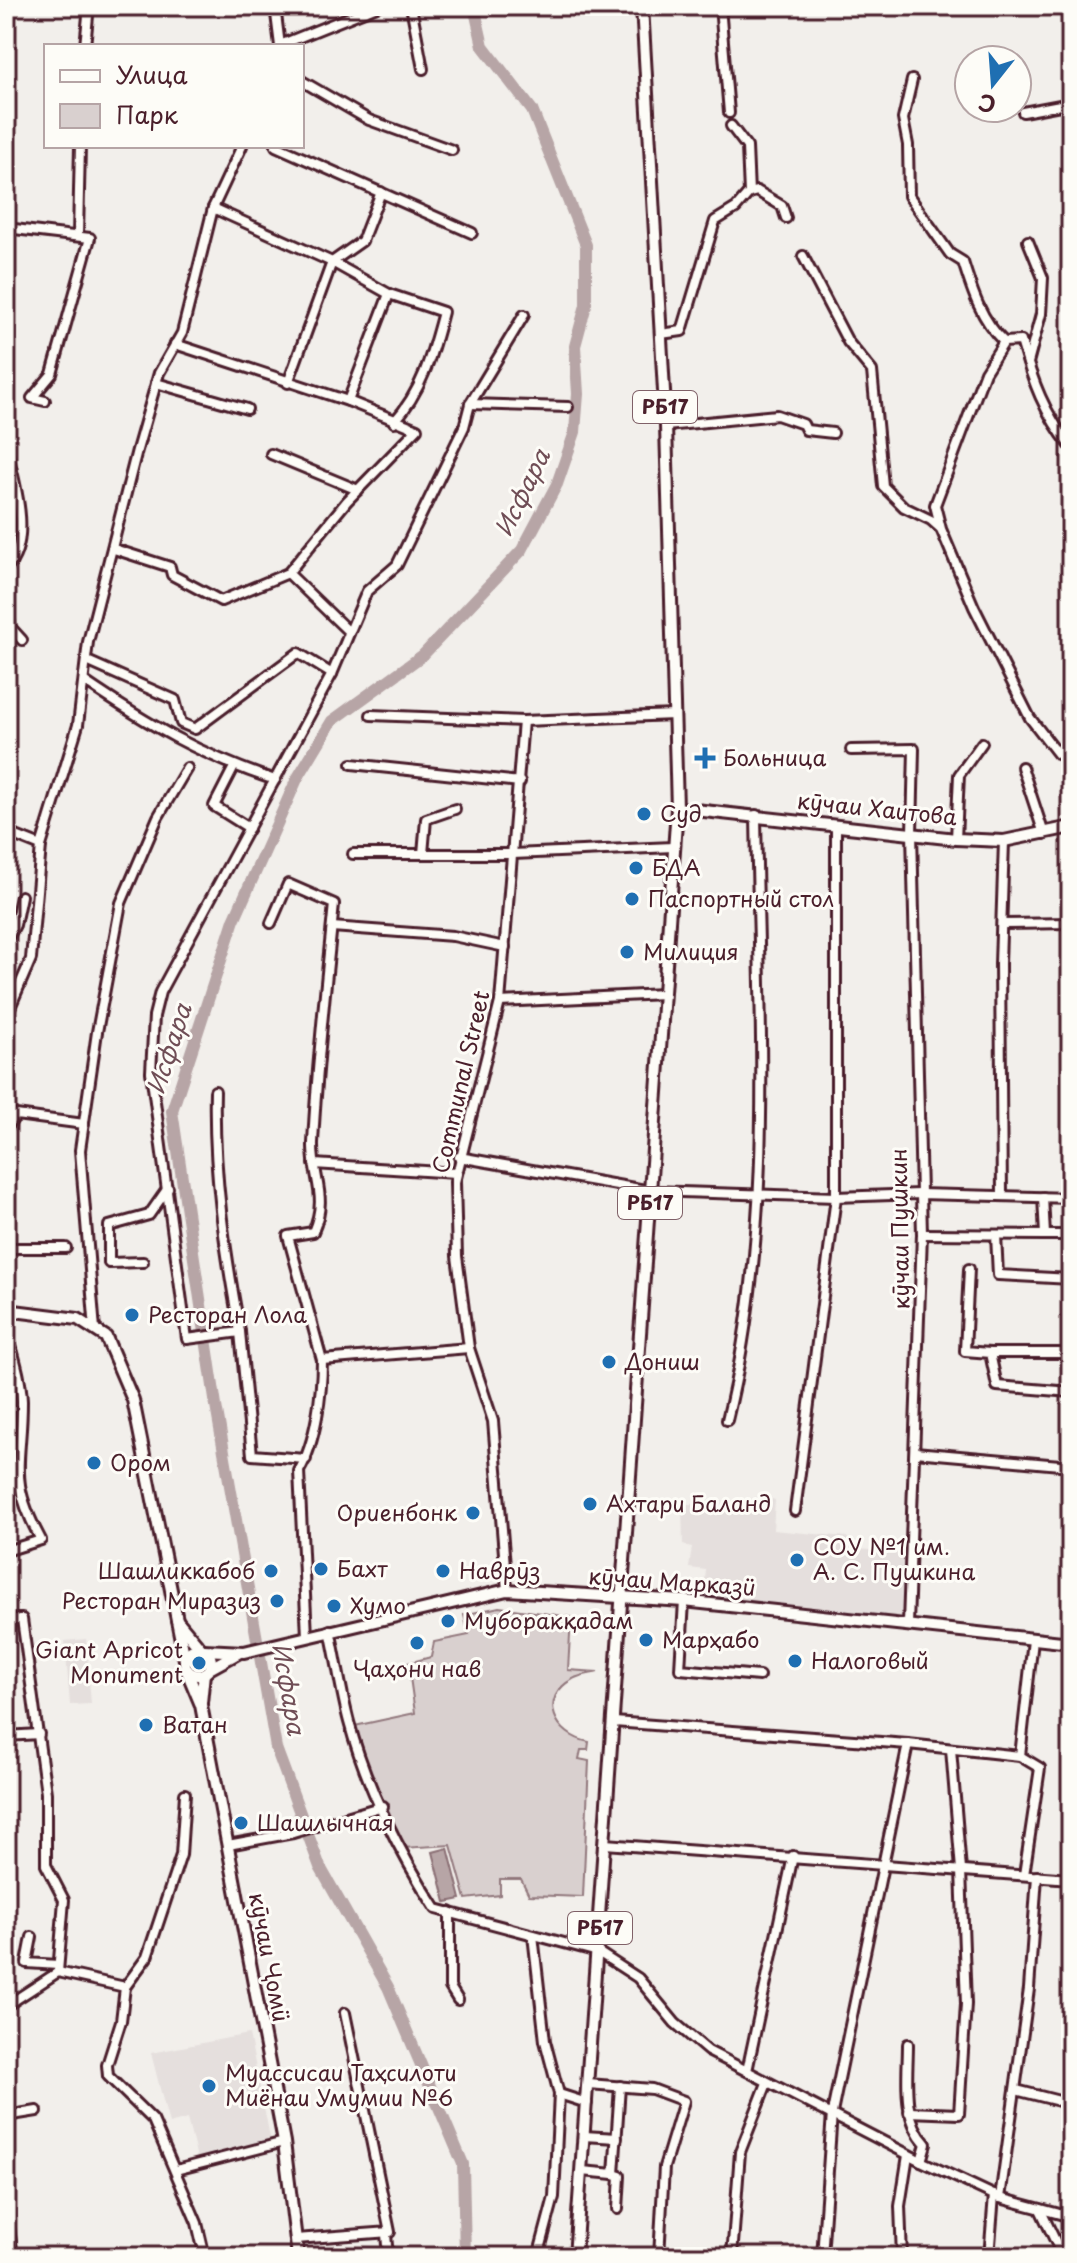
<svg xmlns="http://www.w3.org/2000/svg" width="1077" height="2263" font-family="'Playpen Sans',sans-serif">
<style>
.built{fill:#e5dfdd}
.green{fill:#d9d0cf;stroke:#92787d;stroke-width:2}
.water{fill:#b7a5a6;stroke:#8b6f75;stroke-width:2}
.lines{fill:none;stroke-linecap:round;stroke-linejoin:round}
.river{stroke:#b7a5a6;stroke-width:12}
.minor-casing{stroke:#4a1f2b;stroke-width:14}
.major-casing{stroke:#4a1f2b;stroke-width:16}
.minor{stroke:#fdfcf7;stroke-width:8}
.major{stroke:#fdfcf7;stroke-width:10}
.poi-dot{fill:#1f6fb2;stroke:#fdfcf7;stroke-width:3}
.labels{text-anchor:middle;stroke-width:6;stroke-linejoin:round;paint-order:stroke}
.shield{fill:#fdfcf7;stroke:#806168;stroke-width:2}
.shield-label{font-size:20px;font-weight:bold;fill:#4a1f2b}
.poi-label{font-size:22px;fill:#4a1f2b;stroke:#fdfcf7;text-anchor:start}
.street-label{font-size:22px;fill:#4a1f2b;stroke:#fdfcf7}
.water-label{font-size:24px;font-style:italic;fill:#704e56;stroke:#fdfcf7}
</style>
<rect width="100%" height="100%" fill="#f2efeb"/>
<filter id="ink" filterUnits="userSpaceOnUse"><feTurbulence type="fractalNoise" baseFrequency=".0125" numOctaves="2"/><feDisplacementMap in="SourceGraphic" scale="16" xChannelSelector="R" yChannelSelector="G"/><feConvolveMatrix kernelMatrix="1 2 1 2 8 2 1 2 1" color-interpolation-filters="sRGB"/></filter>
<g filter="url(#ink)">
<g class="built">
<polygon points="761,1496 775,1500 773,1530 847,1537 853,1549 905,1552 902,1620 703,1597 706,1570 689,1568 692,1547 683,1545 682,1504 715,1504 720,1509"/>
<polygon points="86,1639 91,1704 70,1705 65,1641"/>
<polygon points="249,2034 271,2142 197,2158 187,2119 169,2124 151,2053"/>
</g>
<path class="green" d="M499,1607L571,1617L568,1670L598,1672C590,1674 580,1675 573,1679C537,1698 555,1736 589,1742L588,1750H581L579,1759L589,1761L583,1897L529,1895L521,1879H500V1895L466,1899L451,1845L402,1848L350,1727L415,1713L408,1663L431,1657L434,1642L469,1635L464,1615Z"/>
<polygon class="water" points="448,1848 461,1899 446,1902 433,1852"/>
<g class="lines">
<polyline class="river" points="465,2257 463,2164 388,1987 320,1867 276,1748 216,1406 172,1111 234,920 297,779 332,721 423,655 522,550 557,484 575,432 578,394 575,346 586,305 586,245 532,110 483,46 474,6"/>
<defs>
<g id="minor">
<polyline points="275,6 280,46"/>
<polyline points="411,6 423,69"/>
<polyline points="720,6 729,113"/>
<polyline points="1070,6 1071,12"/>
<polyline points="6,36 9,6"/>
<polyline points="280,45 377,6"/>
<polyline points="85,46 89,6"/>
<path d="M912,80L903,119L908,145L909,196L950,254L963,262C972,291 981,320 1004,342"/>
<polyline points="302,81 369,120 452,150"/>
<polyline points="1023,112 1071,103"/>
<polyline points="276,146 472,233"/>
<polyline points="749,193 757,191 782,206 786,218"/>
<polyline points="213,208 332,262 362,241 381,192"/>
<polyline points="6,228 90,238 52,374 32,398 45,401"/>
<polyline points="78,235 80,146"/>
<polyline points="803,256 848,342 872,371 883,486 904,507 931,520 940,528"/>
<polyline points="661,334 682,331 715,221 736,208 749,193 747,147 731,126"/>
<polyline points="1028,363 1041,314 1043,278 1028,241"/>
<polyline points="156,383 247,409"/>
<path d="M288,383L332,262L389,294L443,312C432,353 423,390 394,422"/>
<polyline points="348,401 389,294"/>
<polyline points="470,404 568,407"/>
<polyline points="666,426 777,415 803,424 806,430 833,433"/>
<path d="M6,447C14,480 34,541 6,569"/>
<path d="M1071,447C1044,413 1033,382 1021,341L1004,342L985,372L935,505L941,529L974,607L1030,718L1058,754L1071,758"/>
<polyline points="271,454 358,490"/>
<polyline points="114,549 170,567 172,575 221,601 288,573 347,501 417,429 348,401 175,344"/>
<polyline points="288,573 349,632"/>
<polyline points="6,607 11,628 22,640"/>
<polyline points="87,661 175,700 181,723 195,729 298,653 332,674"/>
<path d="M84,681C147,724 202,756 275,780"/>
<polyline points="371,715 523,721 674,715"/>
<polyline points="851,750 914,749 912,833 922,1234 908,1624"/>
<polyline points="352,764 520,782"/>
<polyline points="234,767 214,806 249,828"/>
<polyline points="1022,767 1044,834"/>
<polyline points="6,832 41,846"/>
<polyline points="956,839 959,775 982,743"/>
<polyline points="353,854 513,854 673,847"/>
<polyline points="423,854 426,819 455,809"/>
<path d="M271,923L288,884L334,904C326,984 317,1062 313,1143C312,1179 329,1195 313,1232L288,1236L322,1360C322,1394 316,1442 299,1471L307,1636"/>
<polyline points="1002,924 1071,923"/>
<polyline points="332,927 453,936 505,947"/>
<polyline points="6,942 15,925 21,896"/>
<polyline points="500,1002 663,994"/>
<polyline points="6,1017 31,959 41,846 78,725 88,642 137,450 159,373 182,333 213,208 242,146"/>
<path d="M215,1091C213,1173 225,1251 240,1332L187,1339L151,1072L154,1016L160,992L332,674L367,591L397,565L464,427L470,404L524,315"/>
<polyline points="6,1129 16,1115 84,1124"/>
<polyline points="459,1157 651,1191 836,1197 919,1194 1071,1198"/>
<polyline points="314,1164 456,1173"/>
<polyline points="1002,1195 1000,964 1004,841"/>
<polyline points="922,1234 1045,1235 1043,1197"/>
<polyline points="996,1235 998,1275 1071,1279"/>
<polyline points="1045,1235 1071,1235"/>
<polyline points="6,1248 66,1248"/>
<polyline points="143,1262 109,1263 109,1226 149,1215 168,1188"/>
<polyline points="969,1269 965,1351 990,1353 997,1386 1071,1392"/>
<path d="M6,1327C12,1351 21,1376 22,1401C22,1465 7,1477 41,1540L6,1551"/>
<polyline points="95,1330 80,1150 97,1032 121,903 158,817 187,768"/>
<polyline points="240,1332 252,1455 306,1459"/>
<polyline points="990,1353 1071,1353"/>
<polyline points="322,1360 469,1348"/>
<path d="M727,1420C776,1221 759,1017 756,815"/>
<polyline points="915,1452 1071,1466"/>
<polyline points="795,1511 836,1197 836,825"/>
<polyline points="507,1590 493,1421 469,1348 457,1256 455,1182 500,1002 523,721"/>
<polyline points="684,1601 680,1669 759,1676"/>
<polyline points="6,1619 22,1619 46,1793 46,1865 64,1900 58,1972"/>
<path d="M330,1630C337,1661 341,1692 349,1722C366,1786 400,1854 436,1909L598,1952L638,1978L675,2023L708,2051L921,2161L1000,2198L1071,2217"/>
<polyline points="614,1722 908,1744 1020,1756 1040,1768 1024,1875"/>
<polyline points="6,1736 39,1734"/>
<polyline points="1020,1756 1033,1640"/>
<polyline points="605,1844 1071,1879"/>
<polyline points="228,1845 293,1833 383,1806"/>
<polyline points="450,1912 450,1987 458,2000"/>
<polyline points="533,1935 545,2041 559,2094 554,2197 538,2257"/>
<polyline points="32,1937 27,1963 58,1965"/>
<polyline points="58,1972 125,1987 121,2021 107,2065 108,2076 153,2120 197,2223 205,2257"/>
<polyline points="125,1987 147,1957 181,1855 185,1794"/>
<polyline points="6,2006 58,1972"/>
<path d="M908,2044C908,2078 901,2117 926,2144L921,2161"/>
<polyline points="747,2071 793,1856"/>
<polyline points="588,2084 652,2089 684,2101 664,2167 659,2257"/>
<polyline points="1016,2090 1071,2104"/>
<polyline points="559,2094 587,2103"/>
<polyline points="909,2112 959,2114 966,2004 961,1870 951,1749"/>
<polyline points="6,2116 37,2111"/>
<polyline points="584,2136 617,2138"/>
<polyline points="176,2170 284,2142"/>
<polyline points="582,2171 614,2174"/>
<polyline points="1000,2198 1029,1989 1037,1876"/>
<polyline points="6,2206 13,2257"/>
<polyline points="618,2209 620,2176 614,2174 620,2086"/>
<polyline points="1040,2209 1063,2257"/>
<polyline points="386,2234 388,2257"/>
<polyline points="296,2239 390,2232 345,2013"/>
<polyline points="732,2257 740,2152 767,2083"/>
<polyline points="822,2257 832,2113 908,1744"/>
<polyline points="902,2257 900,2206 908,2155"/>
<polyline points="989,2257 994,2195"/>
</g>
<g id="major">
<polyline points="677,808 956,839 1004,841 1071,827"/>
<polyline points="6,1310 78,1319 106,1337 133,1400 185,1660"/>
<polyline points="177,1620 201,1649"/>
<circle cx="198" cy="1662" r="13"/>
<polyline points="204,1650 244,1652 507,1590 684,1601 1071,1643"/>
<polyline points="186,1669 201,1705 284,2142 298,2257"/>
<polyline points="209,1669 238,1653"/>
<polyline points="201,1703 204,1673"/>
<polyline points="575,2257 677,808 666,426 642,6"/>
</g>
</defs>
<use href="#minor" class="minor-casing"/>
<use href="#major" class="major-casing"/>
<use href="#minor" class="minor"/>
<use href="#major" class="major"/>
</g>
</g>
<g class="poi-dot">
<path d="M701 746h8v8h8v8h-8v8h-8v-8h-8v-8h8z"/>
<circle cx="644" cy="814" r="8"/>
<circle cx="636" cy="868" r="8"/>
<circle cx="632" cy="899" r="8"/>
<circle cx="627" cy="952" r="8"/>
<circle cx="132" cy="1315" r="8"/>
<circle cx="609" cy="1362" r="8"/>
<circle cx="94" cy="1463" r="8"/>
<circle cx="590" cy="1504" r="8"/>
<circle cx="473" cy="1513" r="8"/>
<circle cx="797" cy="1560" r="8"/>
<circle cx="321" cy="1569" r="8"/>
<circle cx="271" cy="1571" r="8"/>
<circle cx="443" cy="1571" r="8"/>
<circle cx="277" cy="1601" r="8"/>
<circle cx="334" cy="1606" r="8"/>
<circle cx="448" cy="1621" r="8"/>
<circle cx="646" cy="1640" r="8"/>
<circle cx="417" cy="1643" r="8"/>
<circle cx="795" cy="1661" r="8"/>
<circle cx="199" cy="1663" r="8"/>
<circle cx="146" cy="1725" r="8"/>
<circle cx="241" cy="1823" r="8"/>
<circle cx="209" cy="2086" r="8"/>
</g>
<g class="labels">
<g class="shield">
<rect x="633" y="391" width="64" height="32" rx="6"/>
<rect x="618" y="1187" width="64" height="32" rx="6"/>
<rect x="568" y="1912" width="64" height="32" rx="6"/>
</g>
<g class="shield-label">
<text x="665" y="414">РБ17</text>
<text x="650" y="1210">РБ17</text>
<text x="600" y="1935">РБ17</text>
</g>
<g class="poi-label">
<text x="723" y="766">Больница</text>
<text x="660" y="822">Суд</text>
<text x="652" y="876">БДА</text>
<text x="648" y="907">Паспортный стол</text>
<text x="643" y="960">Милиция</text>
<text x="148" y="1323">Ресторан Лола</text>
<text x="625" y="1370">Дониш</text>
<text x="110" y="1471">Ором</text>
<text x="606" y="1512">Ахтари Баланд</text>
<text x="457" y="1521" text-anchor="end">Ориенбонк</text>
<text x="813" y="1555">СОУ №1 им.<tspan x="813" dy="25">А. С. Пушкина</tspan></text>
<text x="337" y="1577">Бахт</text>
<text x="255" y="1579" text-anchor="end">Шашликкабоб</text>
<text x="459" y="1579">Наврӯз</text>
<text x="261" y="1609" text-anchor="end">Ресторан Миразиз</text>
<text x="350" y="1614">Хумо</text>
<text x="464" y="1629">Муборакқадам</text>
<text x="662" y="1648">Марҳабо</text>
<text x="183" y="1658" text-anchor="end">Giant Apricot<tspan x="183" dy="25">Monument</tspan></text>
<text x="811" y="1669">Налоговый</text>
<text x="417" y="1677" text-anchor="middle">Ҷаҳони нав</text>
<text x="162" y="1733">Ватан</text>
<text x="257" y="1831">Шашлычная</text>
<text x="225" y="2081">Муассисаи Таҳсилоти<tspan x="225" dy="25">Миёнаи Умумии №6</tspan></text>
</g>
<g class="street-label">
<text transform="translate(877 809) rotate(6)" y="8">кӯчаи Хаитова</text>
<text transform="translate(461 1082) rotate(-77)" y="8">Communal Street</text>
<text transform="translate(900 1229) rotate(-91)" y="8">кӯчаи Пушкин</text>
<text transform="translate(672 1582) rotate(4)" y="8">кӯчаи Марказӣ</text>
<text transform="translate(269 1957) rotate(79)" y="8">кӯчаи Ҷомӣ</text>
</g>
<g class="water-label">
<text transform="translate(523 493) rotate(-64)" y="8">Исфара</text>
<text transform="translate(170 1049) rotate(-72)" y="8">Исфара</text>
<text transform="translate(288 1689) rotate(80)" y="8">Исфара</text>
</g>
</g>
<rect width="1077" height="2263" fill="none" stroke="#fdfcf7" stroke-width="32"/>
<rect x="16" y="16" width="1045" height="2231" fill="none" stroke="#4a1f2b" stroke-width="3" filter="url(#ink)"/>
<rect x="44" y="44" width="260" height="104" fill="#fdfcf7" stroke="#b5a4a5" stroke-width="2"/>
<rect x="60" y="70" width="40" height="12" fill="#fdfcf7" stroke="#b5a4a5" stroke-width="2"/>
<text x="116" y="84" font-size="24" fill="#4a1f2b">Улица</text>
<rect x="60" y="104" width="40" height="24" fill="#d9d0cf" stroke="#b5a4a5" stroke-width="2"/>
<text x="116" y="124" font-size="24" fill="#4a1f2b">Парк</text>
<g transform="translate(993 84) rotate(197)"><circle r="38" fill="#fdfcf7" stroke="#b5a4a5" stroke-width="2"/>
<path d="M0-6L14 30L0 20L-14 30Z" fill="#1f6fb2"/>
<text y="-12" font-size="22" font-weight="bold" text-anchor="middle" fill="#4a1f2b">С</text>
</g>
</svg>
